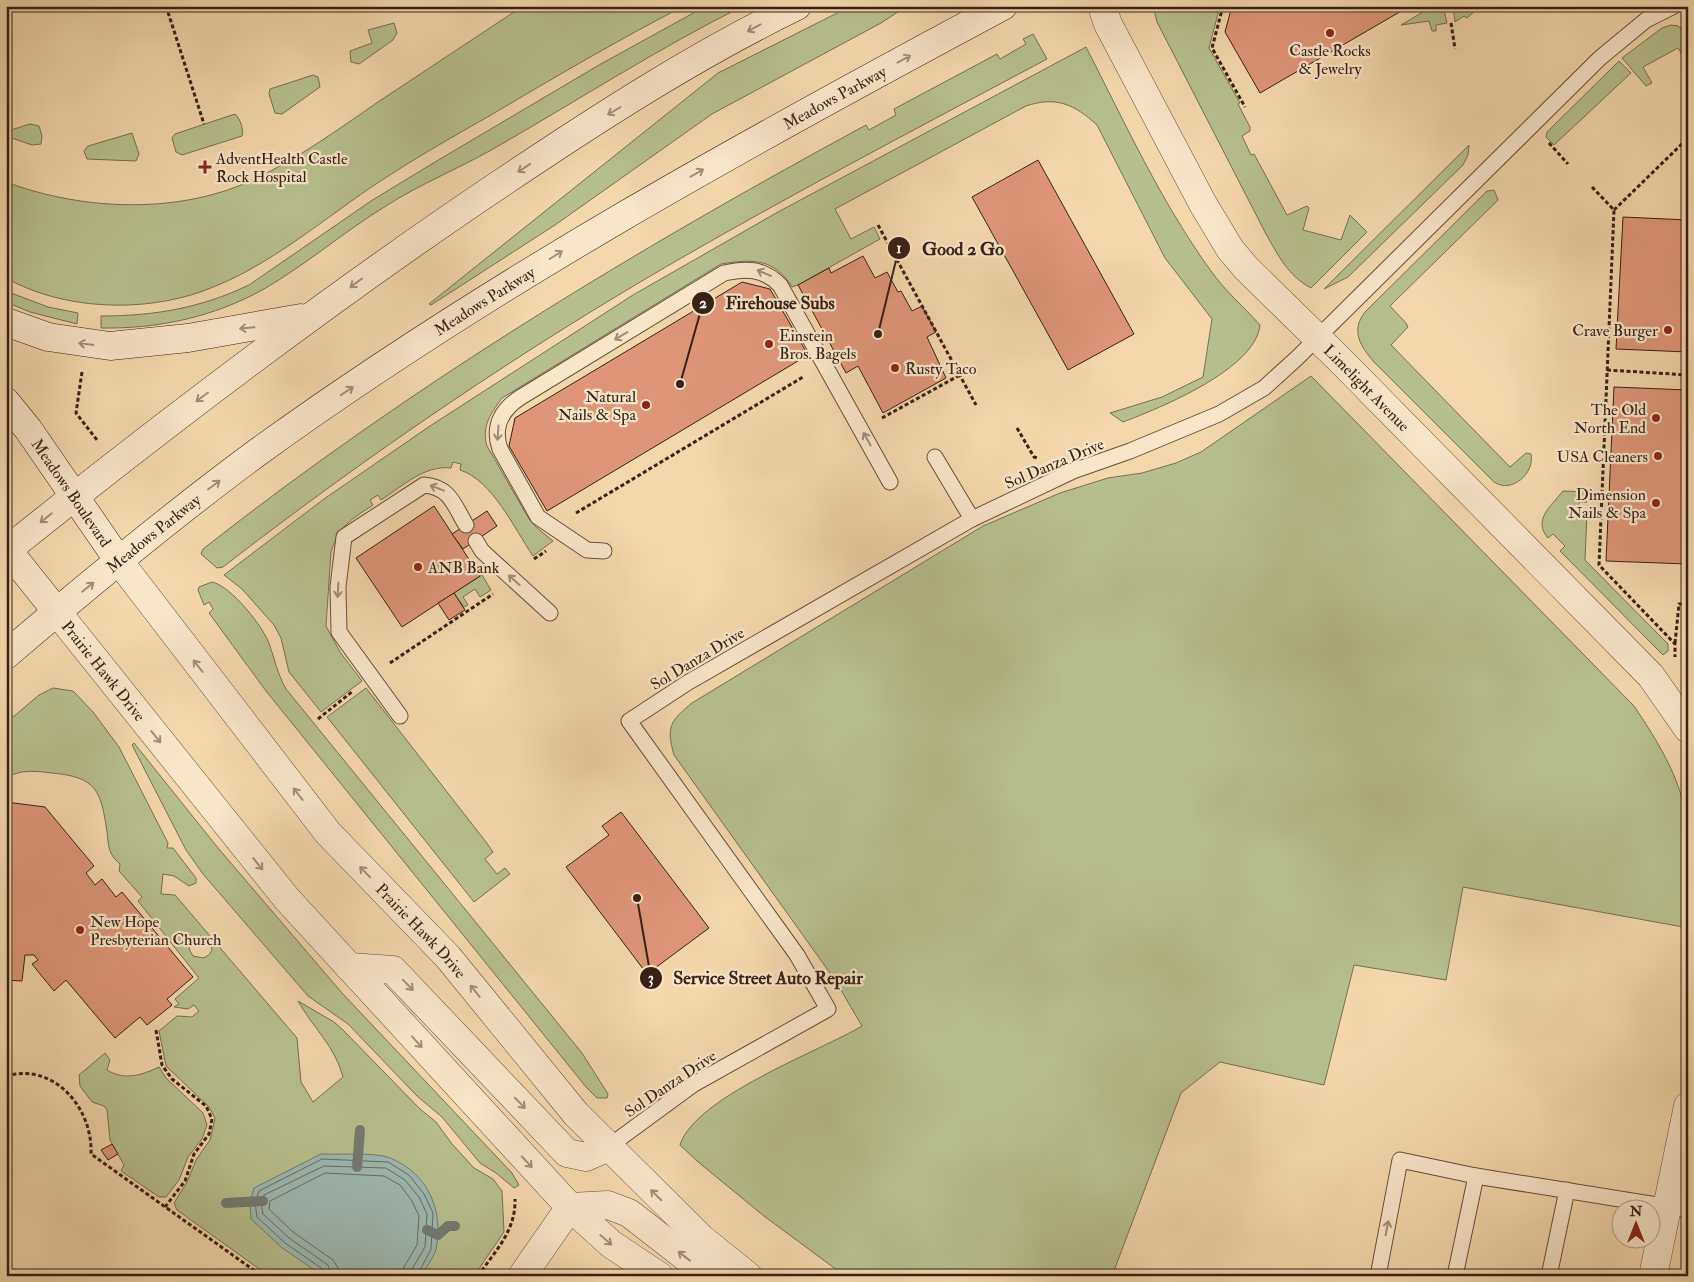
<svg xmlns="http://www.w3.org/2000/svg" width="1694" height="1282" font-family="'IM FELL Double Pica',serif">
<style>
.green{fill:#b7c08d;stroke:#777051;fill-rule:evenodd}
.water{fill:#9eb8b2;stroke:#757b73}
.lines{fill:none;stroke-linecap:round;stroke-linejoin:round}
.shore{stroke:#6a6c64;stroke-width:1}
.stream{stroke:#757b73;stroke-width:10}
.building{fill:#df9678;stroke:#372015}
.service-casing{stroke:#664e3b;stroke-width:17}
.minor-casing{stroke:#664e3b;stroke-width:29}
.tertiary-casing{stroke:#664e3b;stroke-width:29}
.secondary-casing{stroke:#372015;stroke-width:29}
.path{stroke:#372015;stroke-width:3;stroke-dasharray:4 2.5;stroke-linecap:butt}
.service{stroke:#f8e6c9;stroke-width:15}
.minor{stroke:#f8e6c9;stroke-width:28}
.tertiary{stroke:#f8e6c9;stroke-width:28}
.secondary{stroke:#f8e6c9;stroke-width:28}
.oneway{stroke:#a18d78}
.poi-dot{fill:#8f2418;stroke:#f8e6c9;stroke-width:2}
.labels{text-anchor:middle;stroke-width:4.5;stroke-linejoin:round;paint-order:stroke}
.poi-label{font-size:16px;fill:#372015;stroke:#f8e6c9;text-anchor:start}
.street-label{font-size:16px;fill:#372015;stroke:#f8e6c9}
.leader{fill:none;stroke:#372015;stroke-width:2}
.callout-dot{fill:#372015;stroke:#f8e6c9;stroke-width:2}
.mark-label{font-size:15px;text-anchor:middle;font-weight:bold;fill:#fff}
.callout-label{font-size:18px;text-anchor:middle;font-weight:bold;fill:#372015;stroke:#f8e6c9;stroke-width:4.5;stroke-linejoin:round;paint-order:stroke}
</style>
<rect width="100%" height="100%" fill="#f4d8ac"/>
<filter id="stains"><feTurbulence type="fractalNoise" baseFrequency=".004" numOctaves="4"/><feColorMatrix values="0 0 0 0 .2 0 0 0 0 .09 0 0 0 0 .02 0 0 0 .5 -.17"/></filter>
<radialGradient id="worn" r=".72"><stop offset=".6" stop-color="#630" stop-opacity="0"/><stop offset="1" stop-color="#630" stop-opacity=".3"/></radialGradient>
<g class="green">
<path d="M523,6H684C618,40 555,77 491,115C454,136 417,157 382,180C324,218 270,267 203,291C142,313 63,310 6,278V182C84,211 181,215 257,178C300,157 339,129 378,102C426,70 475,38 523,6Z"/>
<path d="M706,6H743C657,49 577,101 493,149C458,169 420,184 386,206C345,231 307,264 264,289C214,317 158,329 101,328V316C154,316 201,308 249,285L371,201L435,162L599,65Z"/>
<polygon points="851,6 907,6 881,23 712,114 555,225 431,305 429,304 718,73"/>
<path d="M1161,6H1220L1209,48L1240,103L1238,104L1250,127V131L1242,136L1251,155L1254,154L1287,215L1307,206L1309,208L1303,230L1341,240L1350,215L1367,232L1311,288C1288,276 1278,255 1266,234L1157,22L1154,10Z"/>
<polygon points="1433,6 1443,6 1447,23 1436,25 1436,31 1432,31 1429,21 1401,25"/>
<polygon points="1453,6 1472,6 1476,10 1467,18 1464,16 1455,22"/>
<polygon points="394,23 397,33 393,40 359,64 351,62 350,51 372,43 368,30"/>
<polygon points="1671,25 1678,26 1688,34 1688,64 1678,48 1643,67 1652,83 1646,86 1622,58 1662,28"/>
<path d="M1033,34L1047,59C925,124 803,188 683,257C523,349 369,454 223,567L217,568L201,554L203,549C413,384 632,252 866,125L869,130L896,115L894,109L997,54L1000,59L1026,44L1023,39Z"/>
<path d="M1086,47C1125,123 1161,202 1211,271C1225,291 1244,307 1260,325C1256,369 1160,408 1123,422L1110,413L1162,397L1203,377L1212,319L1165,258L1097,125C1074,104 1056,96 1026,106L835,209L851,239L874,227L880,239L798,285L792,287C774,258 753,259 721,264L502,398C491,413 481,427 487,446L529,519L536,527L553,541L533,556C514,528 492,480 460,470L461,464L453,462L451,468C424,465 403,486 381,500L378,495L370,500L373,505C351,520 339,525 331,552L326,626L340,652L362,681L321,712L289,672L281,638L274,625L242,589L224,575L324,499L430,426L633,295L778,212Z"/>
<polygon points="1619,61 1631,73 1554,145 1546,137 1547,132"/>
<polygon points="313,75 318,77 320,87 282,114 275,113 269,94 270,89"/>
<polygon points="6,114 11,130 30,124 39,126 42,136 41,144 32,145 6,136"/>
<path d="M235,114C240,118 244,130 242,136L182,155L176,152L172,138L175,134Z"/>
<polygon points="132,133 139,154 136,161 87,159 84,151 88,146"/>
<polygon points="1469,145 1468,155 1463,165 1348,277 1324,289"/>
<path d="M1494,190L1498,200L1390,306L1406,323L1408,327L1391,345L1510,467L1526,453L1531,454C1535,473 1512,494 1494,482L1374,362C1361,347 1350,331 1365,312L1487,191Z"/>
<polygon points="6,291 48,307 78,313 77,324 30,312 6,302"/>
<path d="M1311,376L1634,706C1659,743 1685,785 1688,831C1689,859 1688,888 1688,916L1683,927L1463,887L1446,980L1354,965L1324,1085L1220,1062L1181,1093L1112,1276H845L764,1216L697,1161L680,1145C695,1097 818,1052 862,1026L835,980L674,755C666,727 670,721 692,703L983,526L1060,493L1108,478L1142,473L1176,463L1201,452Z"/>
<path d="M1563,491L1587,492V502H1579L1578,512L1587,513L1585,560L1668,644V651L1663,655L1560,551L1565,546L1553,534L1548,538C1532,520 1552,505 1563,491Z"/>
<polygon points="482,575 491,590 480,597 475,589 463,597 468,605 464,607 454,593"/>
<path d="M212,582C231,586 264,627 270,646C275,661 278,675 286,689L582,1053L608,1094L607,1098H597L586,1087L266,691L209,613L213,609L209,602L204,605L198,590L199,587Z"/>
<path d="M53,688L73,691L93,712L119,747L168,843L167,848H173L196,878V883L189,886L174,876L163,874L161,894L175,895L297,1038L301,1082L313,1102L343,1077C335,1046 313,1028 298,1001L334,1022L343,1030L420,1109L436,1122L452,1144L474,1168L493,1179L502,1191L504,1232L474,1276H269L177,1210L174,1203L187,1182L196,1160L210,1140L215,1118L209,1107L166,1066L159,1031L177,1016L192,1017L199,1011L194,1005L188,1009L174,1007L179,1004L175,999L199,978L138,901L142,897L119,871L120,864C117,861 114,859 112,855C108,849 108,839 107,832C101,791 97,777 52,773C35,771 21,769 6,778V723L39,695ZM201,936L210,941C214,950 211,955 203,958L193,956L189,949L193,938Z"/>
<polygon points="366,688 486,842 493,852 485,859 497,874 505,868 510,874 474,902 327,717"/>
<polygon points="134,743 218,848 342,993 512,1173 519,1185 514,1188 496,1173 480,1163 442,1117 417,1096 348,1024 308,996 203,874 186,850 132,745"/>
<path d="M105,1053L110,1060L107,1070C125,1081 142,1075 159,1067L166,1078L203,1113L207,1125L202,1139L188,1157L179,1180L166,1197H159L121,1171L124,1165L110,1140L107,1110L104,1106L92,1102L80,1086L79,1075Z"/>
</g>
<path class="water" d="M321,1154C338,1155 376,1152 390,1158C428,1173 444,1211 436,1249C434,1258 425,1268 421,1276H323L281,1247L251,1219L250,1202L254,1188Z"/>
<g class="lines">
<g class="shore">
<polyline points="326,1276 324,1270 285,1243 257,1217 255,1202 259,1191 322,1159 388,1162 409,1175 424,1194 433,1213 431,1249 417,1276"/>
<polyline points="332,1276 328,1265 289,1238 263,1214 261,1203 264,1195 324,1166 386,1168 405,1180 419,1197 427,1214 425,1247 412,1269 410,1276"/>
<polyline points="339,1276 338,1268 333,1260 293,1232 269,1209 270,1201 325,1173 384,1176 400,1185 412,1201 419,1216 417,1245 404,1267 403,1276"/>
</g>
<g class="stream">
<polyline points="357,1167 360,1130"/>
<polyline points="226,1203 263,1201"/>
<polyline points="427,1230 438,1235 448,1226 455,1226"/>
</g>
</g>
<g class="building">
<polygon points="1232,6 1410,6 1260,93 1225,32"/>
<polygon points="1038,160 1134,334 1068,370 972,197"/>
<polygon points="1623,217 1688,220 1688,352 1616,349"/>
<polygon points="863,256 875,278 887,272 898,292 901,291 912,311 922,306 936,332 927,337 946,378 883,413 858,366 846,373 798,285 829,268 831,273"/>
<polygon points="742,282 770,289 808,355 547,511 509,446 515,418"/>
<polygon points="1614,387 1688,390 1688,564 1606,561"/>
<polygon points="434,506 480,576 402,627 356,558"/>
<polygon points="487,511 497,526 463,549 452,534"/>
<polygon points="454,593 465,610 449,620 438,603"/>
<polygon points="6,802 45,807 94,866 86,873 95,885 102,879 116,897 122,892 193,977 167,999 172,1005 147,1025 140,1017 115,1038 66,980 54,991 32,964 38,960 34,955 25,955 22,981 6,980"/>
<polygon points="621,812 709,928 647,974 566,867 609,835 602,826"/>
<polygon points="112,1144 118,1154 108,1160 101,1150"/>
</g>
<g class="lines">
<defs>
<g id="service">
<polyline points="935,457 972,519"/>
<polyline points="476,541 482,551 550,613"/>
<path d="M604,551L587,550L538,517L500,449C492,426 502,409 521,397L724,273C746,268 763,268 780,285L890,482"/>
<path d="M400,716L339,632L338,587L344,537L424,485C450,487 454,505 466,525"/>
<polyline points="608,1147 694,1084 828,1009 797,955 629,721 687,683 972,519 1073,471 1130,451 1219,414 1264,388 1297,358 1600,58 1646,20 1674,6"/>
<polyline points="1378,1276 1400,1160 1476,1176 1688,1210"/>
<polyline points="1455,1276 1476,1176"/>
<polyline points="1549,1276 1567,1190"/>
</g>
<polyline id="minor" points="522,1276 570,1207"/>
<g id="tertiary">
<path id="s1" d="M1102,6L1108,24L1203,204L1230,249L1246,268L1342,362L1651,676L1688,729"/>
<path id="s2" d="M119,561L328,833L448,957L576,1114L702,1239L748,1276"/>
<path id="s3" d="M57,612L287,899L570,1207L611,1244L659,1276"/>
<polyline points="349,967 393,970 567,1153 586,1157 608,1147"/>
<polyline points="570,1207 608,1205 629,1213 692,1262 731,1263"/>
<polyline points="1653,1276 1688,1106"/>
</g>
<g id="secondary">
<polyline points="6,322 48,337 110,346 188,338 301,318"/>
<path id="s4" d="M6,402L28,429L119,561"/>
<polyline points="6,548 57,612"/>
<path d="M6,551C167,422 331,297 503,182C597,119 694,56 797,6"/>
<path id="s5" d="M6,655C88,585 171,516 258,452C493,282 747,143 1003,6"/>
</g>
</defs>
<use href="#service" class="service-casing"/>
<use href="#minor" class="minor-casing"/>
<use href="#tertiary" class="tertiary-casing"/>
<use href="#secondary" class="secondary-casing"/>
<g class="path">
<polyline points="166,6 204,124"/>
<polyline points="1223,6 1212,48 1245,107"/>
<polyline points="1033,11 1042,6"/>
<polyline points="1451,23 1455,49"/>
<polyline points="1549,143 1568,164"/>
<polyline points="1592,187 1614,210 1599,565 1675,644 1675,657"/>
<polyline points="1614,210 1688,138"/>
<polyline points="878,225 976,405"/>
<polyline points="1607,370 1688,375"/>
<polyline points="82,372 76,413 97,440"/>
<polyline points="882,418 960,375"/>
<polyline points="1017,428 1034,457 1038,458"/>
<polyline points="576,513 803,377"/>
<polyline points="534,559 546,551"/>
<polyline points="1675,643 1679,604 1688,604"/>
<polyline points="390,663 493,594"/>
<polyline points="318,719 353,691"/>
<polyline points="156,1030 162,1065 172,1079 206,1106 212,1119 209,1134 194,1154 185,1181 165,1207"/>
<path d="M6,1076C55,1062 93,1109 91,1154L262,1276"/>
<path d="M478,1276C495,1251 516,1231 515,1199"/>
</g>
<use href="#service" class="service"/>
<use href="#minor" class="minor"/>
<use href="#tertiary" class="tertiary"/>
<use href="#secondary" class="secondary"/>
</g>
<defs><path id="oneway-shaft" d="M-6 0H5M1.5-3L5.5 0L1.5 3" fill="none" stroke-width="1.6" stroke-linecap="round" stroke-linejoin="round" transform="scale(1.25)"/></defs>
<g class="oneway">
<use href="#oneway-shaft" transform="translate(754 28) rotate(152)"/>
<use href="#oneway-shaft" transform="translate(904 59) rotate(-28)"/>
<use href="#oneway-shaft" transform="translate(614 111) rotate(149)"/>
<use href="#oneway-shaft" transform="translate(524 168) rotate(146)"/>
<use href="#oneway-shaft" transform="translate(697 173) rotate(-30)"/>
<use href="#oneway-shaft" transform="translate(556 255) rotate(-32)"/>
<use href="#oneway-shaft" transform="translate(764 273) rotate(-157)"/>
<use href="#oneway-shaft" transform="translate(356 283) rotate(143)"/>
<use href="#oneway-shaft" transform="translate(247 328) rotate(175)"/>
<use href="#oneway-shaft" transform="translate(621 336) rotate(149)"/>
<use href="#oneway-shaft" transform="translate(86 344) rotate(-172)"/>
<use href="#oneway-shaft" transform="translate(347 391) rotate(-34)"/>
<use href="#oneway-shaft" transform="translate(202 397) rotate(143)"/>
<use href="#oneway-shaft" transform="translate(498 433) rotate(94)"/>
<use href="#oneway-shaft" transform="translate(867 439) rotate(-119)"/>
<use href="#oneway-shaft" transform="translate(214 485) rotate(-37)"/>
<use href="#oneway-shaft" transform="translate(437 488) rotate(-159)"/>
<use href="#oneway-shaft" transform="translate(46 518) rotate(141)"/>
<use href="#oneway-shaft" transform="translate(514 580) rotate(-138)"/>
<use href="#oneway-shaft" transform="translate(88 587) rotate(-39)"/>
<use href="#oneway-shaft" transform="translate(338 590) rotate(93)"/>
<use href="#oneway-shaft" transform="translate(198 666) rotate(-128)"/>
<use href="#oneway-shaft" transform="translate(156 737) rotate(51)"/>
<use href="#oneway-shaft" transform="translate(298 794) rotate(-128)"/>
<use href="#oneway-shaft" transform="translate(258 864) rotate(51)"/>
<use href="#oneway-shaft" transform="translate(365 872) rotate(-134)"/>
<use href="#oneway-shaft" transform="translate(408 985) rotate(46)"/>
<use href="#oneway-shaft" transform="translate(475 991) rotate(-129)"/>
<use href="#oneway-shaft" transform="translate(417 1042) rotate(48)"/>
<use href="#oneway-shaft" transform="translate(520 1103) rotate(46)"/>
<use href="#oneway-shaft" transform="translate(527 1162) rotate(47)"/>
<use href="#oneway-shaft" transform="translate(656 1195) rotate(-135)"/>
<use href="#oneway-shaft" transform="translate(1387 1228) rotate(-79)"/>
<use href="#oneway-shaft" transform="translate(606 1240) rotate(41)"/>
<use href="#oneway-shaft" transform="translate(684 1256) rotate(-142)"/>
</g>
<g class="poi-dot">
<circle cx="1330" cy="33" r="5"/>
<path d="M202.5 159.5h5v5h5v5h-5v5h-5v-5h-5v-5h5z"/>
<circle cx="1668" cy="330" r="5"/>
<circle cx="769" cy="344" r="5"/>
<circle cx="895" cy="368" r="5"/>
<circle cx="646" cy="405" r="5"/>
<circle cx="1656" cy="418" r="5"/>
<circle cx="1658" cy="456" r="5"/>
<circle cx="1656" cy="503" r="5"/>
<circle cx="418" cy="567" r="5"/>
<circle cx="80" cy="930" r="5"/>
</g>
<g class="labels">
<g class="poi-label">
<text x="1330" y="56" text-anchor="middle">Castle Rocks<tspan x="1330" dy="18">&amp; Jewelry</tspan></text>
<text x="216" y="164">AdventHealth Castle<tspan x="216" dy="18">Rock Hospital</tspan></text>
<text x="1658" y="336" text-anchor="end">Crave Burger</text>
<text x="779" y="341">Einstein<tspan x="779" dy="18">Bros. Bagels</tspan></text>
<text x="905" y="374">Rusty Taco</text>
<text x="636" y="402" text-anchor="end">Natural<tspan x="636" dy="18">Nails &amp; Spa</tspan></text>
<text x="1646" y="415" text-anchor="end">The Old<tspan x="1646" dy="18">North End</tspan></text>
<text x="1648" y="462" text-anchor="end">USA Cleaners</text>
<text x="1646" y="500" text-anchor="end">Dimension<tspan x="1646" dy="18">Nails &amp; Spa</tspan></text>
<text x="428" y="573">ANB Bank</text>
<text x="90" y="927">New Hope<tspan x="90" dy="18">Presbyterian Church</tspan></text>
</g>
<g class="street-label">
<text dy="6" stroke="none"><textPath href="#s5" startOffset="1001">Meadows Parkway</textPath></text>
<text dy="6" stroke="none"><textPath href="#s5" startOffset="596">Meadows Parkway</textPath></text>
<text dy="6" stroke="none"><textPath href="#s1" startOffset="470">Limelight Avenue</textPath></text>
<text transform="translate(1054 463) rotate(-23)" y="6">Sol Danza Drive</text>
<text dy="6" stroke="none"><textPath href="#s4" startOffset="112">Meadows Boulevard</textPath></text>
<text dy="6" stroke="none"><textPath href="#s5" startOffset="191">Meadows Parkway</textPath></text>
<text transform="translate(697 658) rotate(-31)" y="6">Sol Danza Drive</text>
<text dy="6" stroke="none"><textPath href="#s3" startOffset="75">Prairie Hawk Drive</textPath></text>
<text dy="6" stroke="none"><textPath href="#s2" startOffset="478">Prairie Hawk Drive</textPath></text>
<text transform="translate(670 1083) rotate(-34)" y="6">Sol Danza Drive</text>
</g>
</g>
<path class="leader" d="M878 334L899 248M680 384L703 303M637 898L651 978"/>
<g class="callout-dot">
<circle cx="878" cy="334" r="5"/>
<circle cx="680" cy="384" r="5"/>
<circle cx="637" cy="898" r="5"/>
<circle cx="899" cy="248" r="12"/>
<circle cx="703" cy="303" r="12"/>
<circle cx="651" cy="978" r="12"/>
</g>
<g class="mark-label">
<text x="899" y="253">1</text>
<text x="703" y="308">2</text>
<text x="651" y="983">3</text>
</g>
<g class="callout-label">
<text x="963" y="255">Good 2 Go</text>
<text x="780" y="309">Firehouse Subs</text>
<text x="768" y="984">Service Street Auto Repair</text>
</g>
<rect width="1694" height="1282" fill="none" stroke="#f4d8ac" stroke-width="25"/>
<rect x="8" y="8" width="1679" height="1267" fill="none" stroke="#372015" stroke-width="2.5"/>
<rect x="12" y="12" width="1669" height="1257" fill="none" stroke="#372015"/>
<g transform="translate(1636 1224)"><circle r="24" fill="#f8e6c9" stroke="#ab9781"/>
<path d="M0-4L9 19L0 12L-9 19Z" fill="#8f2418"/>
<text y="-8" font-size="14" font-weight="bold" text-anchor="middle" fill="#372015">N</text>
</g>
<rect width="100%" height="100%" filter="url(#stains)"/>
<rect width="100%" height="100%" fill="url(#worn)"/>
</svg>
